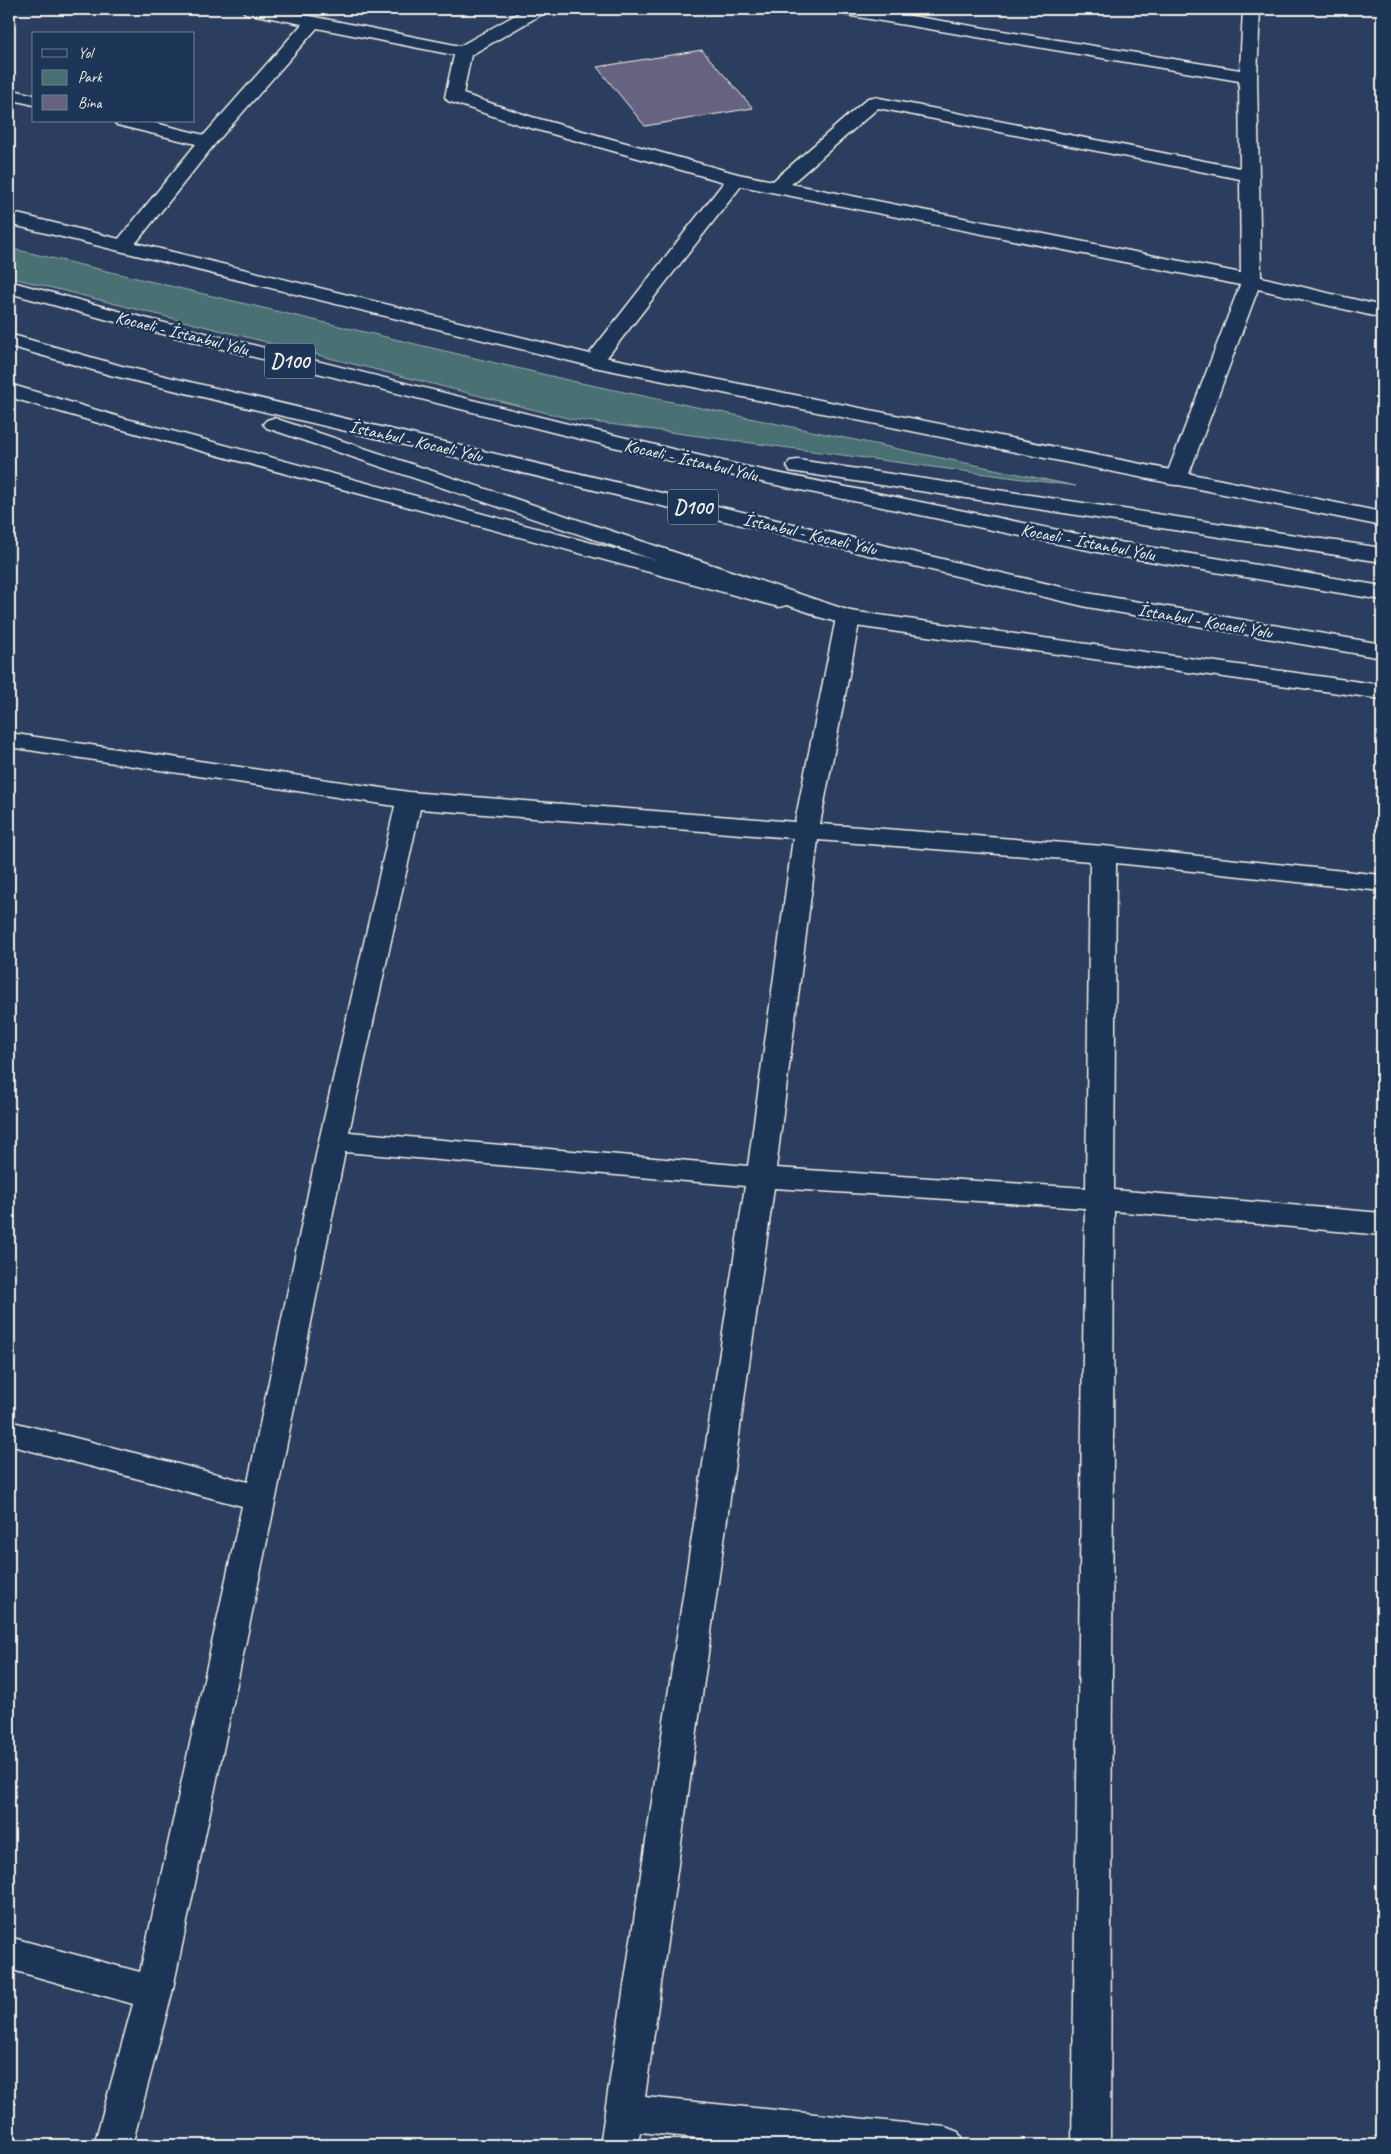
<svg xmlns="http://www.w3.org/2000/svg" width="1391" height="2154" font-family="Caveat,sans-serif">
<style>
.green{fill:#496f72;stroke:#9eb0ad}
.building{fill:#666381;stroke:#f4f1e8}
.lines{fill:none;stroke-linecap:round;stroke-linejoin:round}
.minor-casing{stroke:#f4f1e8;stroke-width:3}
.secondary-casing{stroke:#f4f1e8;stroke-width:3}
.trunk-casing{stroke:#f4f1e8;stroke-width:3}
.minor{fill:#1d3557;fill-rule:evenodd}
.secondary{fill:#1d3557;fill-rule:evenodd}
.trunk{fill:#1d3557;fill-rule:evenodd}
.labels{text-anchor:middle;stroke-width:5;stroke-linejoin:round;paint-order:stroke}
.far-street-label{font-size:18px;fill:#f4f1e8;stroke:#1d3557}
.shield{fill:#1d3557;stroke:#b4b9bc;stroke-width:1}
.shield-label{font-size:20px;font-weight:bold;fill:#f4f1e8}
</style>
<rect width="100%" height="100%" fill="#2c3e5f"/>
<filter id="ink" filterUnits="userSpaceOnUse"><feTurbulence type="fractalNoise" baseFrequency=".02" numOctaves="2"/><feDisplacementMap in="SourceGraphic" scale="10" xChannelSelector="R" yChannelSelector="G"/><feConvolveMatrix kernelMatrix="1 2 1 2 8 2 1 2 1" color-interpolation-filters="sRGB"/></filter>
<g filter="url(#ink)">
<polygon class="green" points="9,248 576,382 1076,486 571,419 9,277"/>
<polygon class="building" points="702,50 753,108 645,126 597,67"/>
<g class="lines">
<defs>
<g id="minor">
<path d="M242,9H275L460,46L526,9H546L544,13L471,55L463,94L532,117L738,174L773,181L868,98L874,97L1240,168L1239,81L840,14L834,13L831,9H869L1240,70L1243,9H1260L1257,77L1261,277L1382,306V318L1258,289L1187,479L1184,484L1176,485L1168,484L1165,479L1240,285L741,186L601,365L594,367L587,365L584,361L587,357L724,182L520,125L448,101L445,97L454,55L317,28L214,145L131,249L124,251L117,249L114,245L117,241L196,144L117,125L114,121H147L204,135L302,24L245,13ZM878,108L1240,179L1241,273L791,184Z"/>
<polygon points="9,89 34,95 34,105 9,99"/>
<path d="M848,611L856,613L860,618L820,824L1103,846L1382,875V891L1116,863L1114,1190L1382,1213V1235L1114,1211L1110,2145H1072L1085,1208L774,1188L645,2097L945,2127L958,2132L964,2145H767L640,2132L638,2145H600L745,1186L345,1152L276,1498L172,1993L132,2145H94L133,2004L9,1969V1937L140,1972L242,1506L9,1445V1421L248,1482L319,1141L395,806L9,747V733L409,792L795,822L836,618L840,613ZM420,809L793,838L748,1166L349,1132ZM818,840L1090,861L1086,1188L776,1168Z"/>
</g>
<g id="secondary">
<polygon points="9,212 594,355 1382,512 1382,526 594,367 9,224"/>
<polygon points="9,384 123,418 787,595 790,600 787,605 779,607 771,605 109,426 9,397"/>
<polygon points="823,604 850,611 1382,685 1382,699 848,625 815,616 812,611 815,606"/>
</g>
<g id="trunk">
<polygon points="9,281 137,316 572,425 743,466 1107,540 1382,586 1382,600 1107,554 743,478 564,435 123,324 9,293"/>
<polygon points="9,334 122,366 1087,593 1382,644 1382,658 1087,607 110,375 9,346"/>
<polygon points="274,418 856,613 860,618 856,623 848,625 840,623 267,428 263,424 267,420"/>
<polygon points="798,460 1382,548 1382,562 790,471 787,466 790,461"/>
</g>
</defs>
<use href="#minor" class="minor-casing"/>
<use href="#secondary" class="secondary-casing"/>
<use href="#trunk" class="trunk-casing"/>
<use href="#minor" class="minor"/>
<use href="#secondary" class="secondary"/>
<use href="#trunk" class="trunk"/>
</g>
</g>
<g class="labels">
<g class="far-street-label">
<text transform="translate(182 333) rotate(14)" y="6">Kocaeli - İstanbul Yolu</text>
<text transform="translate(416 441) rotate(13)" y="6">İstanbul - Kocaeli Yolu</text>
<text transform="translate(691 460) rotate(13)" y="6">Kocaeli - İstanbul Yolu</text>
<text transform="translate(810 534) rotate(13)" y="6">İstanbul - Kocaeli Yolu</text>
<text transform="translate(1088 542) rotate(11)" y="6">Kocaeli - İstanbul Yolu</text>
<text transform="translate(1205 621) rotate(10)" y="6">İstanbul - Kocaeli Yolu</text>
</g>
<g class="shield">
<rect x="265" y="343.5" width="50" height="35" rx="4"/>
<rect x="668" y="489.5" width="50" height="35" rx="4"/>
</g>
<g class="shield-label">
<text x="290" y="368">D100</text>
<text x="693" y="514">D100</text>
</g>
</g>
<rect width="1391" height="2154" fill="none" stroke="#1d3557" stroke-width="30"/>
<rect x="15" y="15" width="1361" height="2124" fill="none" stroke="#f4f1e8" stroke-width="2" filter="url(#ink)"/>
<rect x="32" y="32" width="162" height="90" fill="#1d3557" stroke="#738091"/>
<rect x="42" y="49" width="25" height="8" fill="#1d3557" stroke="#738091"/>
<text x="78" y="58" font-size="15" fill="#f4f1e8">Yol</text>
<rect x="42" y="70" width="25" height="15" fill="#496f72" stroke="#738091"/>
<text x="78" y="82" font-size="15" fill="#f4f1e8">Park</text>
<rect x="42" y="95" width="25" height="15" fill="#666381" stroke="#738091"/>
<text x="78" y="108" font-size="15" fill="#f4f1e8">Bina</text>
</svg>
